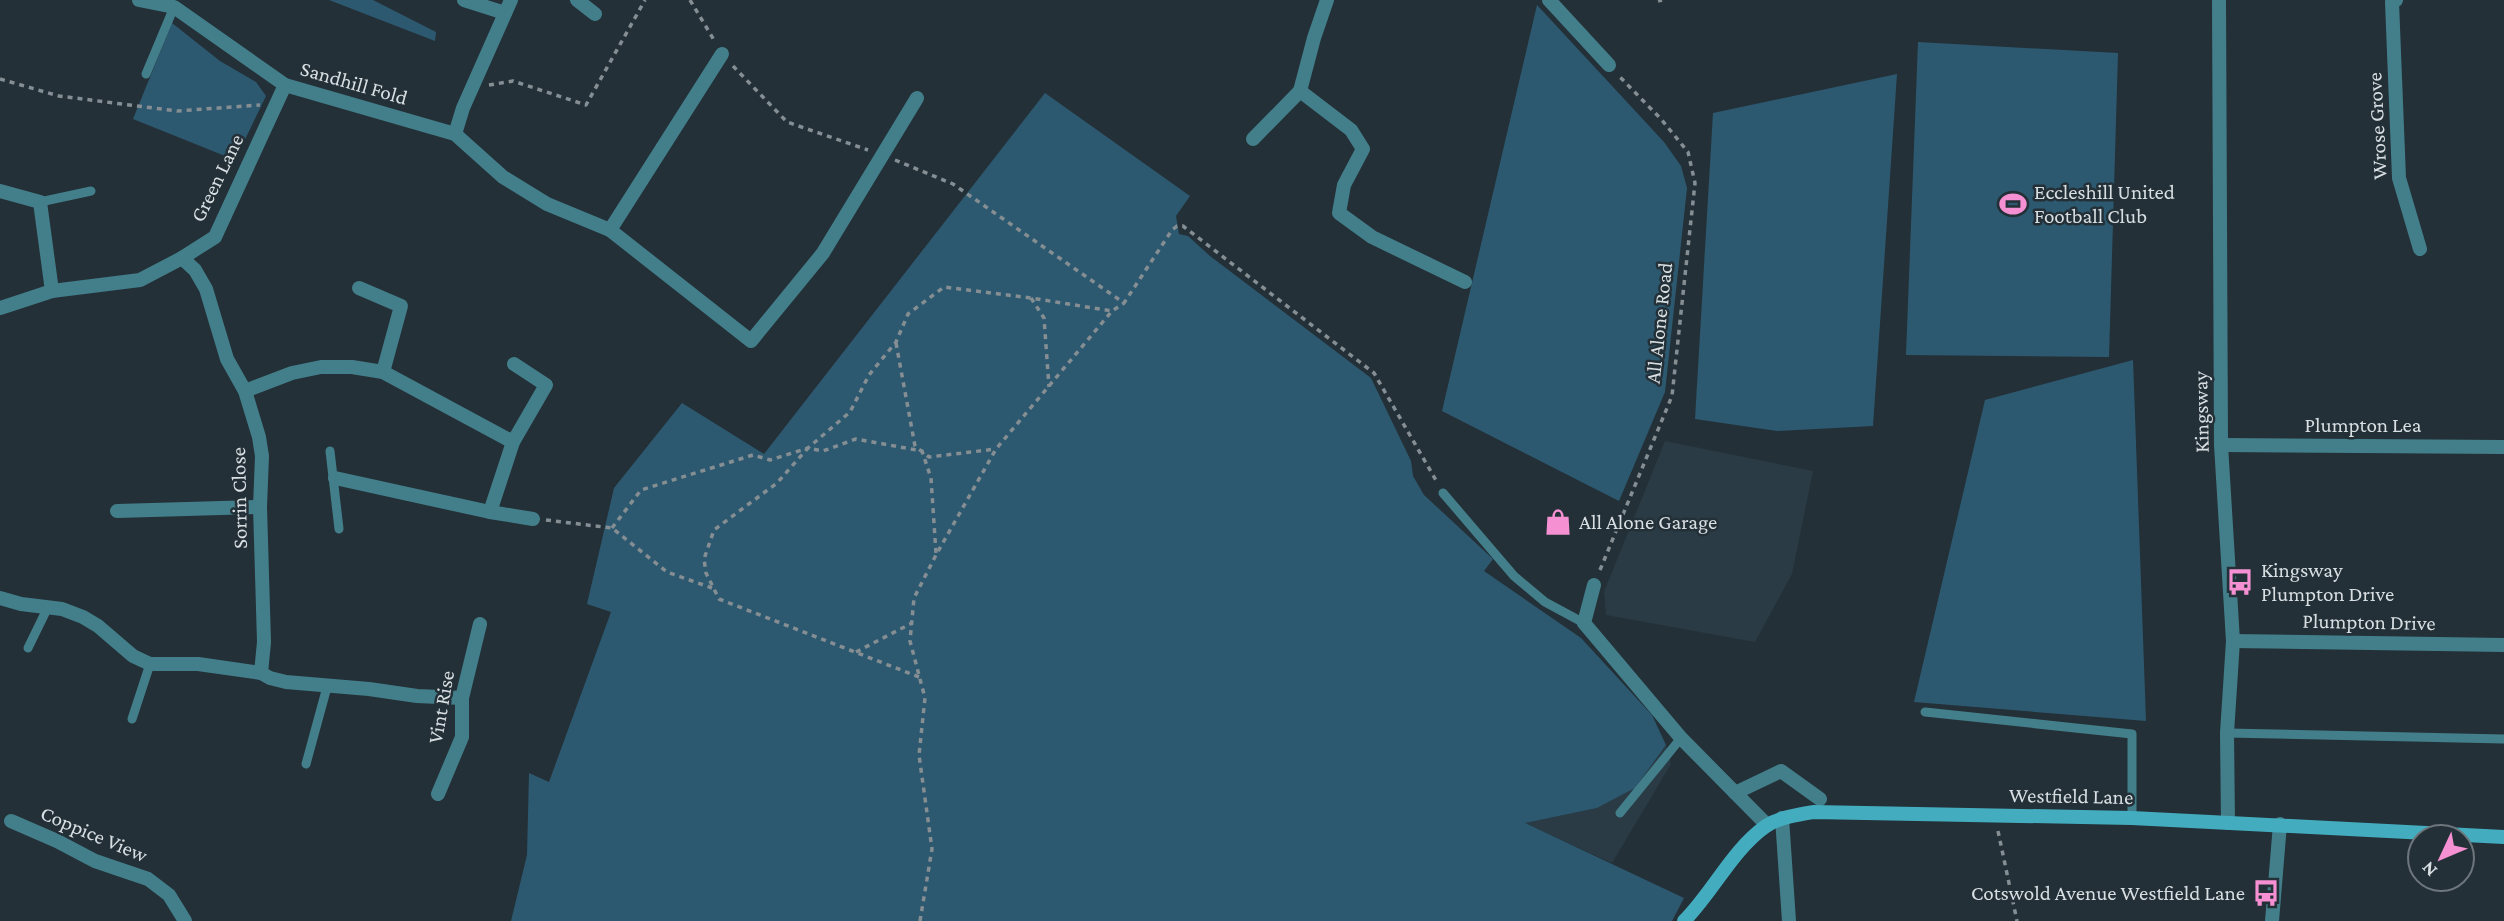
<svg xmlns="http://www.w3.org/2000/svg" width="2504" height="921" font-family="'Crimson Pro',serif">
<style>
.built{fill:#2a3b45}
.green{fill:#2d5970}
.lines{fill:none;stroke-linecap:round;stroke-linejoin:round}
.path{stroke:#848e93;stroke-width:3.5;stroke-dasharray:5 5;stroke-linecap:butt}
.lane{stroke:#437f8b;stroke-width:9}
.street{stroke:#437f8b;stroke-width:14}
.secondary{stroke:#43adbf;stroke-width:14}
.labels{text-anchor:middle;stroke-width:5;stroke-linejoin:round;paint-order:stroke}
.street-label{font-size:21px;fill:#d8dfe3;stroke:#243037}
.poi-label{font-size:21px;fill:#d8dfe3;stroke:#243037;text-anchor:start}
</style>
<rect width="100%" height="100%" fill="#243037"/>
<g class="built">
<polygon points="1665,441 1813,471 1792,574 1755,642 1606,615 1604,592"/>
<polygon points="1666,745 1671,764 1612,863 1524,823 1597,808 1635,788"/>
</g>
<g class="green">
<polygon points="329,0 373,0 436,32 435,41"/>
<polygon points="1537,5 1664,142 1681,166 1687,188 1665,392 1619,501 1442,411"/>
<polygon points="172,23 220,61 256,82 266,96 235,160 133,119"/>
<polygon points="1918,42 2118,53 2109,357 1906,355"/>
<polygon points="1897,74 1873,426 1777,431 1695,419 1713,113"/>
<polygon points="1045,93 1190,196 1176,216 1179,234 1188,236 1210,256 1371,378 1411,461 1413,476 1424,495 1493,559 1484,571 1581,638 1652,715 1666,745 1635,788 1597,808 1525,823 1684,898 1672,921 511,921 527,855 529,773 549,782 611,612 587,604 614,488 682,403 764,454"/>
<polygon points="2133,360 2146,721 1914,702 1985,400"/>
</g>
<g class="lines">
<g class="path">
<polyline points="690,0 714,40"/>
<polyline points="1658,1 1662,0"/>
<polyline points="733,66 787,122 868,150"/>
<polyline points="0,79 59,96 177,111 260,105"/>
<polyline points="489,85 513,81 586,105 645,0"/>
<polyline points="895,160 953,184 1124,303 1172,230 1177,226 1183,226 1374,373 1437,482"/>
<polyline points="1031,298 1044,318 1049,387"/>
<polyline points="896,343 915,446 929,457 996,449"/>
<polyline points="546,520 612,528 667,572 712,588"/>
<polyline points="612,528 641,490 753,455 770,460 808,448 850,412 869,375 896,342 908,314 944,287 1031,298 1112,311"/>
<polyline points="1600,570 1672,396 1695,183 1688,152 1661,119 1618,75"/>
<polyline points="856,652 912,623"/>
<polyline points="919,677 719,599 706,573 704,559 714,530 777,483 808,448 823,451 856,439 922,451 931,478 936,553"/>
<polyline points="1998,831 2017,921"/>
<polyline points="920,921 932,849 919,755 925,698 910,641 914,598 936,555 996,449 1112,311 1124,303"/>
</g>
<g class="lane">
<polyline points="146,74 174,7"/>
<polyline points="40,202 91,191"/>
<polyline points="330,451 339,529"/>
<polyline points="1443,493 1514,576 1545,602 1584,623"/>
<polyline points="28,648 48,607"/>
<polyline points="1925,712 2132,734 2132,818"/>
<polyline points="132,719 150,664"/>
<polyline points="2227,733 2504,739"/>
<polyline points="306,764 327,687"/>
<polyline points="1620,813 1681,738"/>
</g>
<g class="street">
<polyline points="139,0 174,7 285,85 455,134 503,177 547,204 610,230 751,341 823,253 917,98"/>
<polyline points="464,0 505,13"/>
<polyline points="577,0 595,14"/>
<polyline points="1327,0 1314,38 1300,91 1351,130 1363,149 1344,185 1339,213 1372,237 1465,282"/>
<polyline points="1549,0 1609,65"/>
<polyline points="2219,0 2221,445 2233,641 2227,733 2228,823"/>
<polyline points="2396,0 2392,2 2399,178 2420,249"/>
<polyline points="455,134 463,108 511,0"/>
<polyline points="1253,139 1300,91"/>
<polyline points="0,191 40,202 52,291"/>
<polyline points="610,230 722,54"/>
<polyline points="182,258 195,270 206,289 227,359 245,391 259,437 262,456 260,507 264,642 261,673"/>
<polyline points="359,288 401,306 383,372"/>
<polyline points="0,308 52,291 140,280 182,258 215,237 285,85"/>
<polyline points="245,391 292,373 321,367 352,367 383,372 513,442"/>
<polyline points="2221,445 2504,447"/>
<polyline points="335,478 490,512 533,519"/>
<polyline points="117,511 260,507"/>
<polyline points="490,512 513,442 546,385 514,364"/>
<polyline points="1594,585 1584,623 1681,738 1767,825"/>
<polyline points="0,598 21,604 62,609 83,617 98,626 133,656 150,664 198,664 261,673 270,678 286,682 369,689 417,696 462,698"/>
<polyline points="2233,641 2504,645"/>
<polyline points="1735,793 1781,771 1820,799"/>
<polyline points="438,794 462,737 462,698 480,624"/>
<polyline points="1782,818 1789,921"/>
<polyline points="11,821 57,841 95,861 148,879 169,895 185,921"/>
<polyline points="2272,921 2280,824"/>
</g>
<path class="secondary" d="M1684,921C1713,892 1732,850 1766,826C1780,817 1798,815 1813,812L2132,818L2504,837"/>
</g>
<defs>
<symbol id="stadium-bare" viewBox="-9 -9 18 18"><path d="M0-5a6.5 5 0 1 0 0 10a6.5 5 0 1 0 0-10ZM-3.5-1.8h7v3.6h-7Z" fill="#f591d2" stroke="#243037" stroke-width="2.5" paint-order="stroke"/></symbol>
<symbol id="shop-bare" viewBox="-9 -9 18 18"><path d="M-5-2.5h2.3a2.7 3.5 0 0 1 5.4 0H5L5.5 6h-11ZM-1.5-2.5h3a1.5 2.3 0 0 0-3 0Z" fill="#f591d2" stroke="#243037" stroke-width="2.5" paint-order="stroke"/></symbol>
<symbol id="bus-bare" viewBox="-9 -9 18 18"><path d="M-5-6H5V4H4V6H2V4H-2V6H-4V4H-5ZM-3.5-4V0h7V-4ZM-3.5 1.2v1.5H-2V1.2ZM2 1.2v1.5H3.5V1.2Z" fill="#f591d2" stroke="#243037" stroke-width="2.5" paint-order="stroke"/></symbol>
</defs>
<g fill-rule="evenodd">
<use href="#stadium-bare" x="1994" y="185" width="38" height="38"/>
<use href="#shop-bare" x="1539" y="503" width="38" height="38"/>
<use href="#bus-bare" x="2221" y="563" width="38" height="38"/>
<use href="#bus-bare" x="2247" y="874" width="38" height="38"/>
</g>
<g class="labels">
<g class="street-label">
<text transform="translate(354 83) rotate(16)" y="7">Sandhill Fold</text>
<text transform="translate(2377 126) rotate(-93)" y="7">Wrose Grove</text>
<text transform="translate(217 178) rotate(-64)" y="7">Green Lane</text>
<text transform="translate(1659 323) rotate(-84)" y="7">All Alone Road</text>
<text transform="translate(2201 412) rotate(-91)" y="7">Kingsway</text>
<text x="2363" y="432">Plumpton Lea</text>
<text transform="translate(239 498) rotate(-91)" y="7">Sorrin Close</text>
<text transform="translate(2369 622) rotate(1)" y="7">Plumpton Drive</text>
<text transform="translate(441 707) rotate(-80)" y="7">Vint Rise</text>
<text transform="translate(2071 796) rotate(1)" y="7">Westfield Lane</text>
<text transform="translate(94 834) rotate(23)" y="7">Coppice View</text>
</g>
<g class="poi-label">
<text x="2034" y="199">Eccleshill United<tspan x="2034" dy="24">Football Club</tspan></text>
<text x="1579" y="529">All Alone Garage</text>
<text x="2261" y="577">Kingsway<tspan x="2261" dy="24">Plumpton Drive</tspan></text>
<text x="2245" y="900" text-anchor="end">Cotswold Avenue Westfield Lane</text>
</g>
</g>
<g transform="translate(2441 858) rotate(226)"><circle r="33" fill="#243037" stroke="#6c767c" stroke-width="2"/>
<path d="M0-5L12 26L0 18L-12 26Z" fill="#f591d2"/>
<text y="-10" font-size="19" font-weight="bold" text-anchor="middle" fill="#d8dfe3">N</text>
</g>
</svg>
